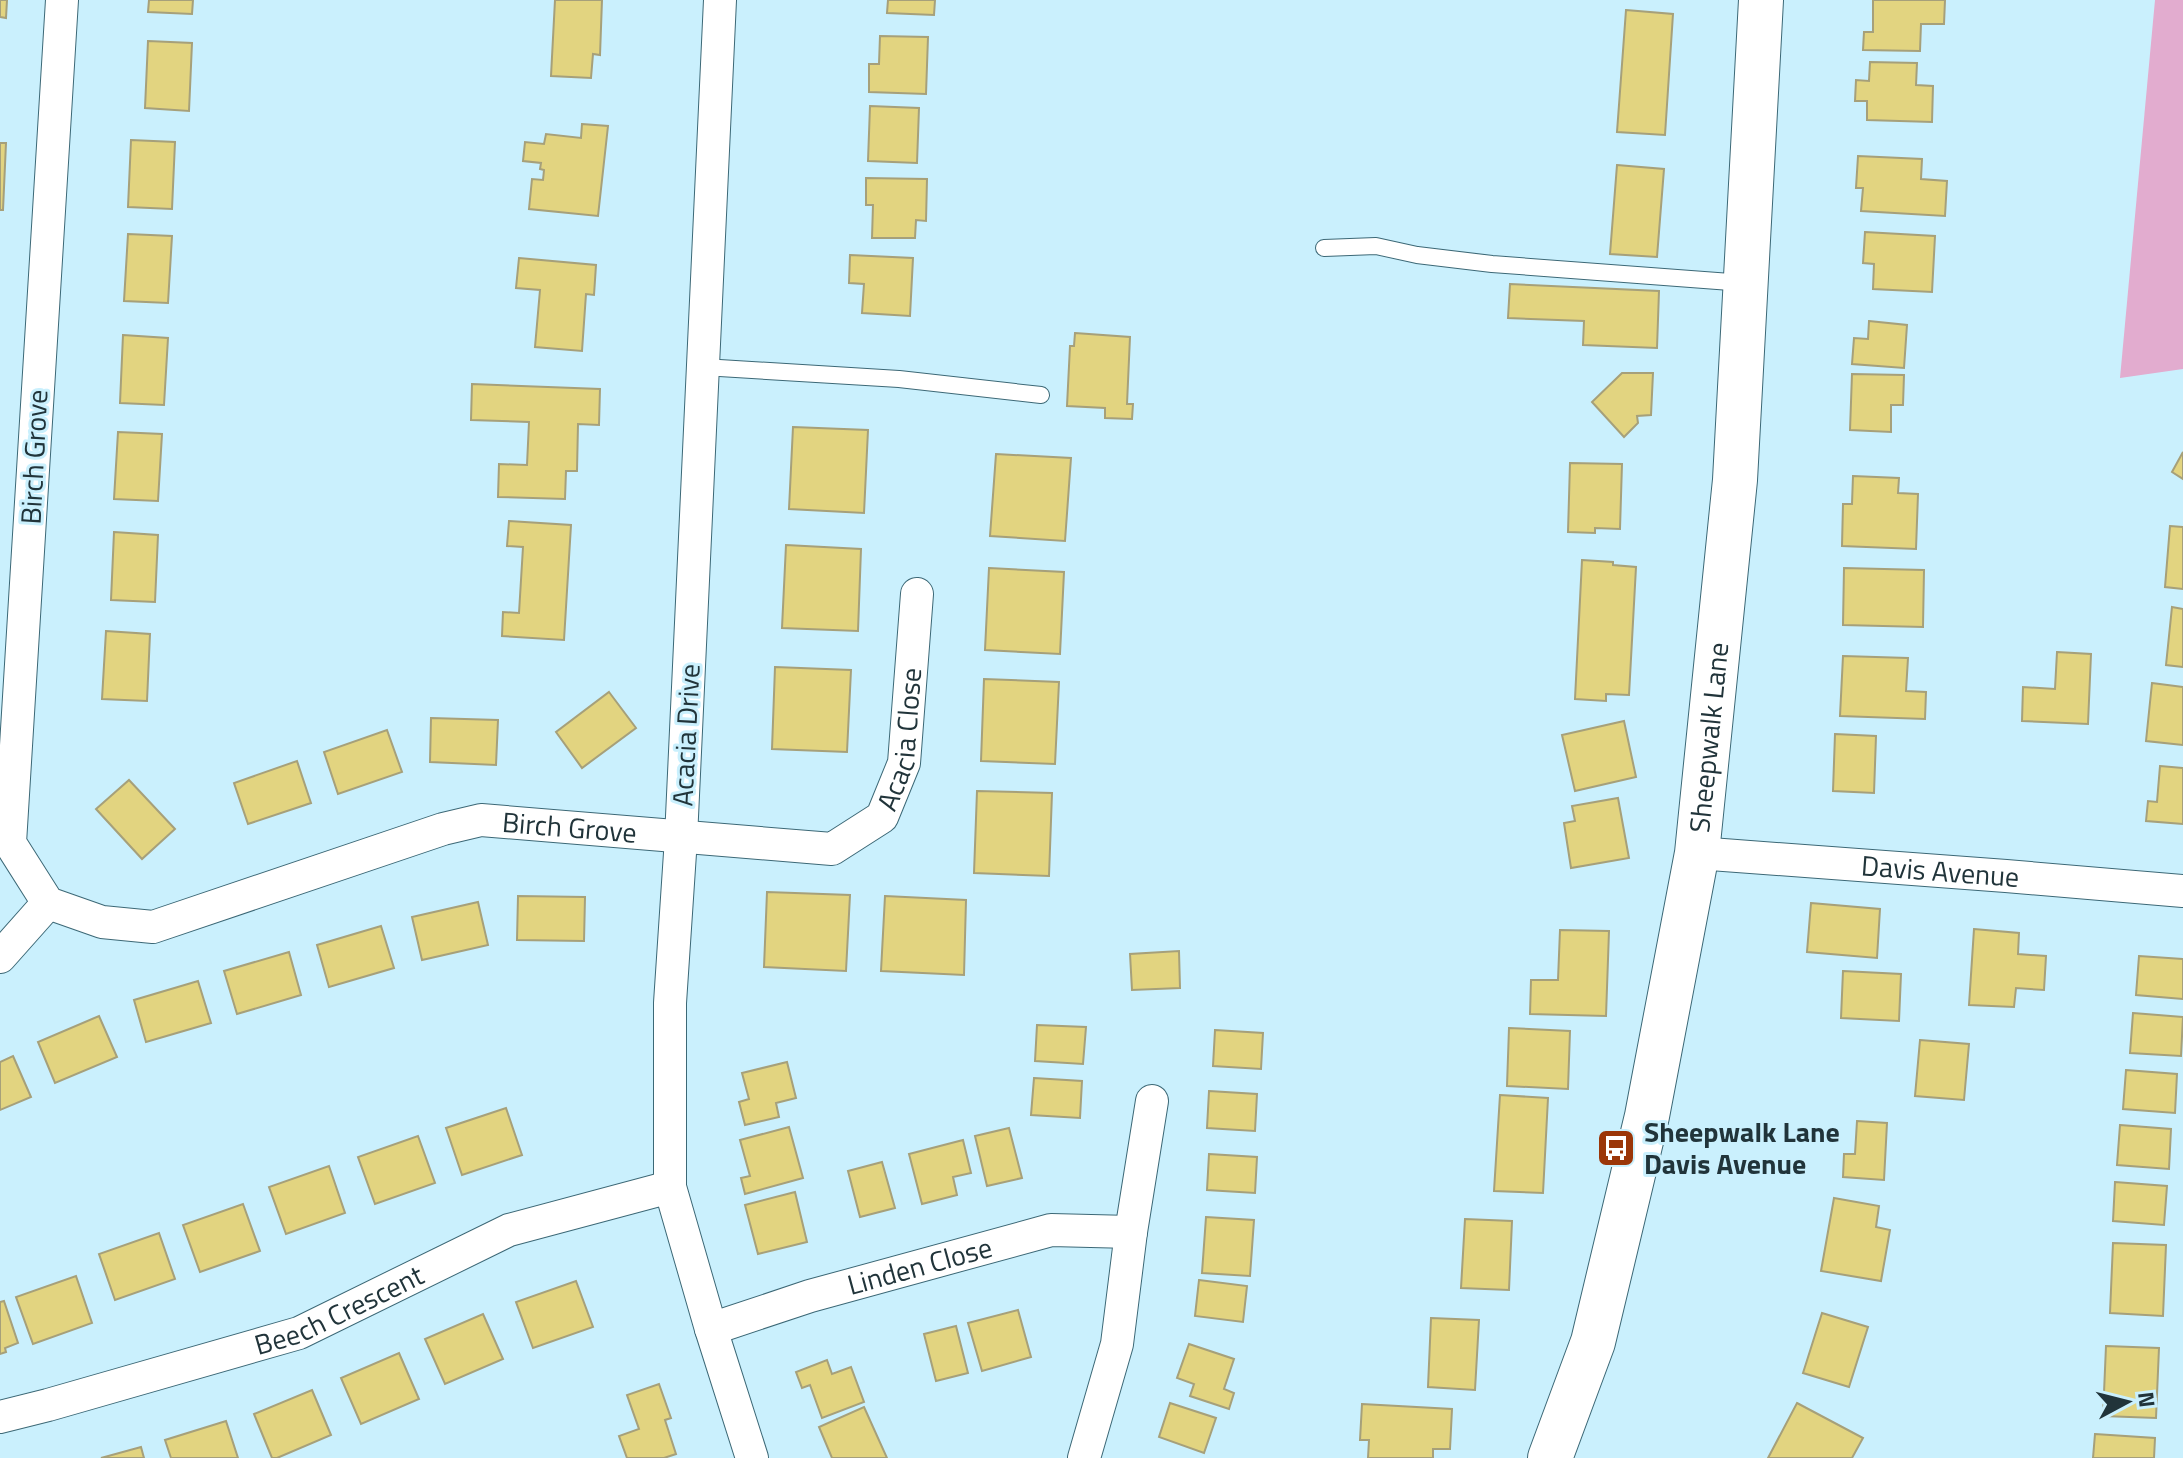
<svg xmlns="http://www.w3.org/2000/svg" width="2183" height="1458" font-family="'Titillium Web',sans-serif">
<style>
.green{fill:#e2accf}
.building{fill:#e2d480;stroke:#a6a07a;stroke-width:2}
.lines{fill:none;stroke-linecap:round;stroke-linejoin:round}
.service-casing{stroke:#3c6876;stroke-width:18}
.minor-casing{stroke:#3c6876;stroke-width:34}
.secondary-casing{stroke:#3c6876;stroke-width:46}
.service{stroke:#fff;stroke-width:16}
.minor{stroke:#fff;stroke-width:32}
.secondary{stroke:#fff;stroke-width:44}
.labels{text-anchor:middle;stroke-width:6;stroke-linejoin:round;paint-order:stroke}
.street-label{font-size:28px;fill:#21343a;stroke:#caf0fd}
.poi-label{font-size:28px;font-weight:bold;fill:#21343a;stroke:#caf0fd;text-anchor:start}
</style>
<rect width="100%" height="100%" fill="#caf0fd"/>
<polygon class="green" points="2155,0 2183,0 2183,369 2120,378"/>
<g class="building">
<polygon points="0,0 7,0 6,18 0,17"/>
<polygon points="149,0 193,0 192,14 148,12"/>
<polygon points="555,0 602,0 600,55 593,54 591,78 551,76"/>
<polygon points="888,0 935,0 934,15 887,13"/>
<polygon points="1873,0 1945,0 1944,24 1921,24 1920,51 1863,50 1864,32 1873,32"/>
<polygon points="1626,10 1673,14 1665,135 1617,132"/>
<polygon points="880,36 928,37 926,94 869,92 869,64 879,64"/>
<polygon points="148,41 192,43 189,111 145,108"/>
<polygon points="1870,62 1917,63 1916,85 1933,86 1932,122 1867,120 1867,101 1855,101 1856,80 1869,81"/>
<polygon points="870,106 919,108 917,163 868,161"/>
<polygon points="582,124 608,126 598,216 529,209 532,179 543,180 544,170 540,169 541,163 523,161 525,142 544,144 546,134 581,138"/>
<polygon points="131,140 175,142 172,209 128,207"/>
<polygon points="0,143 6,143 3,210 0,210"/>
<polygon points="1858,156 1922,159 1921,179 1947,181 1945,216 1861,211 1863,188 1856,188"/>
<polygon points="1617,165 1664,169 1657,257 1610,254"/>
<polygon points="866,178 927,179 926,221 916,220 915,238 872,238 873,205 866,205"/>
<polygon points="1865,232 1935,236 1932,292 1873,289 1874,264 1863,263"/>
<polygon points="128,234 172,236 168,303 124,301"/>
<polygon points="850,255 913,258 910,316 862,313 864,284 849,283"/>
<polygon points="519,258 596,265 594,295 586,294 582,351 535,347 540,290 516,288"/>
<polygon points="1510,284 1659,291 1657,348 1583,345 1584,321 1508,318"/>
<polygon points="1869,321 1907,325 1904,368 1852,364 1854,338 1868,339"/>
<polygon points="1075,333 1130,337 1127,404 1133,404 1132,419 1105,418 1105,408 1067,406 1070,346 1074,346"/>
<polygon points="123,335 168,338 164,405 120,403"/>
<polygon points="1622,373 1653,373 1651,415 1637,416 1638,423 1624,437 1592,402"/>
<polygon points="1852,374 1904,375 1903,405 1891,405 1891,432 1850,430"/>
<polygon points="472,384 600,389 599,425 578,424 577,471 566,471 565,499 498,497 499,464 527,465 529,422 471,420"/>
<polygon points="793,427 868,430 864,513 789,509"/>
<polygon points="118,432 162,434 158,501 114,499"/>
<polygon points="2183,452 2183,479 2172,472"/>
<polygon points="996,454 1071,458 1065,541 990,536"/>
<polygon points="1570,463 1622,464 1620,529 1595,528 1595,533 1568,532"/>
<polygon points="1853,476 1899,478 1898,493 1918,494 1916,549 1842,546 1843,504 1852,504"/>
<polygon points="509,521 571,525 564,640 502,636 503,612 519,613 523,547 507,546"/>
<polygon points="2170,526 2183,527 2183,589 2165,587"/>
<polygon points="114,532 158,535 155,602 111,600"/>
<polygon points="786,545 861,549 858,631 782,628"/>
<polygon points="1582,560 1613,562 1613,565 1636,567 1629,695 1606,694 1606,701 1575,699"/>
<polygon points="989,568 1064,572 1060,654 985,650"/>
<polygon points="1844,568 1924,570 1923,627 1843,625"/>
<polygon points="2172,607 2183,609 2183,667 2166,665"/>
<polygon points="106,631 150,634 147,701 102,699"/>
<polygon points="2057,652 2091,654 2088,724 2022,721 2023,687 2055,689"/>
<polygon points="1843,656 1908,658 1906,691 1926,692 1925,719 1840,716"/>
<polygon points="775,667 851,670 847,752 772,749"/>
<polygon points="984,679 1059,682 1055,764 981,761"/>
<polygon points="2152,683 2183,687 2183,745 2146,741"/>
<polygon points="609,692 636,728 582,768 556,732"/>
<polygon points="431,718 498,720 496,765 430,762"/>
<polygon points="1624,721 1636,777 1575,791 1562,735"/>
<polygon points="387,730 402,772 338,794 324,752"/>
<polygon points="1835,734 1876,736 1874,793 1833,791"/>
<polygon points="297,761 311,803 248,824 234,783"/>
<polygon points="2160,766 2183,768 2183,824 2146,821 2148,801 2157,802"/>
<polygon points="129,780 175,829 142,859 96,809"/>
<polygon points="977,791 1052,793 1049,876 974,873"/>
<polygon points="1618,798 1629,858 1571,868 1564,823 1575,821 1572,806"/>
<polygon points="767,892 850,895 846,971 764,967"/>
<polygon points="518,896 585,897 584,941 517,940"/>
<polygon points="885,896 966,900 964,975 881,971"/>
<polygon points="478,902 488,945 422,960 412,917"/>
<polygon points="1811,903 1880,909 1877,958 1807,952"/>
<polygon points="381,926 394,968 329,987 317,945"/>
<polygon points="1974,929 2019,933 2018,954 2046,956 2044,990 2016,988 2014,1007 1969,1005"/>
<polygon points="1560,930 1609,931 1606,1016 1530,1014 1531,980 1558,980"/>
<polygon points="1179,951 1180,988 1132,990 1130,954"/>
<polygon points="289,952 301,995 237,1014 224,971"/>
<polygon points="2139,956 2183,959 2183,999 2136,995"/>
<polygon points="1843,971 1901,974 1899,1021 1841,1018"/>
<polygon points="198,981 211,1023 146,1042 134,1000"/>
<polygon points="2133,1013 2183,1017 2181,1056 2130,1053"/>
<polygon points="99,1016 117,1057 55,1083 38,1042"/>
<polygon points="1037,1025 1086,1027 1083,1064 1035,1061"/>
<polygon points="1509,1028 1570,1031 1568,1089 1507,1086"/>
<polygon points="1215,1030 1263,1033 1261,1069 1213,1066"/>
<polygon points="1920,1040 1969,1044 1964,1100 1915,1096"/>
<polygon points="13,1056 31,1097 0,1110 0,1062"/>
<polygon points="787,1062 796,1098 776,1103 779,1117 745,1125 739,1102 749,1099 742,1073"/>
<polygon points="2126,1070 2177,1074 2175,1113 2123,1109"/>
<polygon points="1034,1078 1082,1081 1080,1118 1031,1115"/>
<polygon points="1209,1091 1257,1094 1255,1131 1207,1128"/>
<polygon points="1500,1095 1548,1098 1543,1193 1494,1191"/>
<polygon points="506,1108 522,1155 462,1175 446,1128"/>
<polygon points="1857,1121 1887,1123 1884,1180 1843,1177 1844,1154 1855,1154"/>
<polygon points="2120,1125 2171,1129 2169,1169 2117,1165"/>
<polygon points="789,1127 803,1178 745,1194 741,1178 750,1176 740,1140"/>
<polygon points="1009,1128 1022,1178 987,1186 975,1136"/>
<polygon points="418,1136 435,1183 375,1204 358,1157"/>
<polygon points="963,1140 971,1173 953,1177 957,1195 922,1204 909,1154"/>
<polygon points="1209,1154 1257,1157 1255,1193 1207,1190"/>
<polygon points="882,1162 895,1208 860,1217 848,1171"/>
<polygon points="329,1166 345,1213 286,1234 269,1187"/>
<polygon points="2115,1182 2167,1186 2164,1225 2113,1221"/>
<polygon points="795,1192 807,1242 758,1254 745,1205"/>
<polygon points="1834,1198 1879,1206 1876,1227 1890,1230 1881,1281 1821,1271"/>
<polygon points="243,1204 260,1251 200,1272 183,1225"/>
<polygon points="1206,1217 1254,1220 1250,1276 1202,1273"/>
<polygon points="1465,1219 1512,1221 1509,1290 1461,1288"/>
<polygon points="159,1233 175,1279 115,1300 99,1254"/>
<polygon points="2113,1243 2166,1245 2163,1316 2110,1313"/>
<polygon points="76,1276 92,1323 33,1344 16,1297"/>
<polygon points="1199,1280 1247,1286 1243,1322 1195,1316"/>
<polygon points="576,1281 593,1327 533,1348 516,1302"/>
<polygon points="4,1301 18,1343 5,1348 6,1352 0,1354 0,1302"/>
<polygon points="1018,1310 1031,1357 982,1371 968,1323"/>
<polygon points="1822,1313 1868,1327 1849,1387 1803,1373"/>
<polygon points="483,1314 503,1359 445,1384 425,1339"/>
<polygon points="1431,1318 1479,1320 1475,1390 1428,1387"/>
<polygon points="956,1326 968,1373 936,1381 924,1334"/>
<polygon points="1189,1344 1234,1359 1224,1389 1234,1393 1229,1409 1190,1396 1194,1384 1177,1378"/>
<polygon points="2106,1346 2159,1348 2156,1418 2103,1416"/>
<polygon points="399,1353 419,1399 361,1424 341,1378"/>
<polygon points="827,1360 832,1374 851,1367 864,1402 822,1418 810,1385 802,1388 796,1372"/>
<polygon points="659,1384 671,1418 665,1420 676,1454 664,1458 627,1458 619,1436 639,1429 627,1395"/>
<polygon points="312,1390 331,1435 277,1458 272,1458 254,1414"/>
<polygon points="1170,1403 1216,1418 1204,1453 1159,1437"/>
<polygon points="1797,1403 1863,1438 1852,1458 1768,1458"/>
<polygon points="1362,1404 1452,1409 1450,1449 1433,1449 1433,1458 1368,1458 1369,1440 1360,1440"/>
<polygon points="864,1407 887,1458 832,1458 819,1427"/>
<polygon points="226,1421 238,1458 171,1458 165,1440"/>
<polygon points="2095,1434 2155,1438 2154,1458 2093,1458"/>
<polygon points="141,1447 144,1458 101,1458"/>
</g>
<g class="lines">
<defs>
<g id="service">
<polyline points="1324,248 1376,246 1417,255 1492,264 1744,283"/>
<polyline points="703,367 899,379 1041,395"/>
</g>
<g id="minor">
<path id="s1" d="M62,0L10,843L48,903L102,922L153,927L443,829L481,820L832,849L882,817L904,763L917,594"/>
<polyline points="720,0 681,838 670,1003 670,1187 711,1329 752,1458"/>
<path id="s2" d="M1697,853L2006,876L2183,891"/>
<polyline points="0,957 48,903"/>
<path id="s3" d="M711,1329L810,1296L1051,1230L1131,1232"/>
<path id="s4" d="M0,1417L48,1405L299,1333L509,1230L670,1187"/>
<polyline points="1084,1458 1117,1344 1131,1232 1152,1101"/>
</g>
<g id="secondary">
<path id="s5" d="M1550,1458L1593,1342L1647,1116L1697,853L1735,480L1761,0"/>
</g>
</defs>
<use href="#service" class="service-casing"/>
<use href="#minor" class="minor-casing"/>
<use href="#secondary" class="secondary-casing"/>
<use href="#service" class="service"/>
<use href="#minor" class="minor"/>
<use href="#secondary" class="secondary"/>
</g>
<defs>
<symbol id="bus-square" viewBox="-11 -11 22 22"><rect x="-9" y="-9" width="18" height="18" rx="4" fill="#9b3608" stroke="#caf0fd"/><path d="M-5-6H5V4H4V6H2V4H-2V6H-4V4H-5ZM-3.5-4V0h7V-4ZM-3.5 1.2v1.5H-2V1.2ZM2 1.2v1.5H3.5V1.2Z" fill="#fff"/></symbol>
</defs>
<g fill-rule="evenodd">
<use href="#bus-square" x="1594" y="1126" width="44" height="44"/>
</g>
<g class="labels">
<g class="street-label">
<text transform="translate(34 457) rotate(-87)" y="10">Birch Grove</text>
<text transform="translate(686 735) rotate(-87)" y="10">Acacia Drive</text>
<text dy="10" stroke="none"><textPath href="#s1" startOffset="1862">Acacia Close</textPath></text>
<text dy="10" stroke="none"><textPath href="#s5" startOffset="740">Sheepwalk Lane</textPath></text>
<text dy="10" stroke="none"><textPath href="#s1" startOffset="1458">Birch Grove</textPath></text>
<text dy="10" stroke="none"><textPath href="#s2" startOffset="244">Davis Avenue</textPath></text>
<text dy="10" stroke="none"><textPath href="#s3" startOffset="218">Linden Close</textPath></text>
<text dy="10" stroke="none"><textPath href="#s4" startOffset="356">Beech Crescent</textPath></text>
</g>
<g class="poi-label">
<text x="1644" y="1142">Sheepwalk Lane<tspan x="1644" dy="32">Davis Avenue</tspan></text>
</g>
</g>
<g transform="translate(2127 1402) rotate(83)" stroke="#caf0fd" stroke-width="6" paint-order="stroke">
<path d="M0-6L14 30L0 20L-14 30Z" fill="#21343a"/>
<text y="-12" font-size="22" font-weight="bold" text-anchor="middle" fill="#21343a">N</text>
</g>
</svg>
